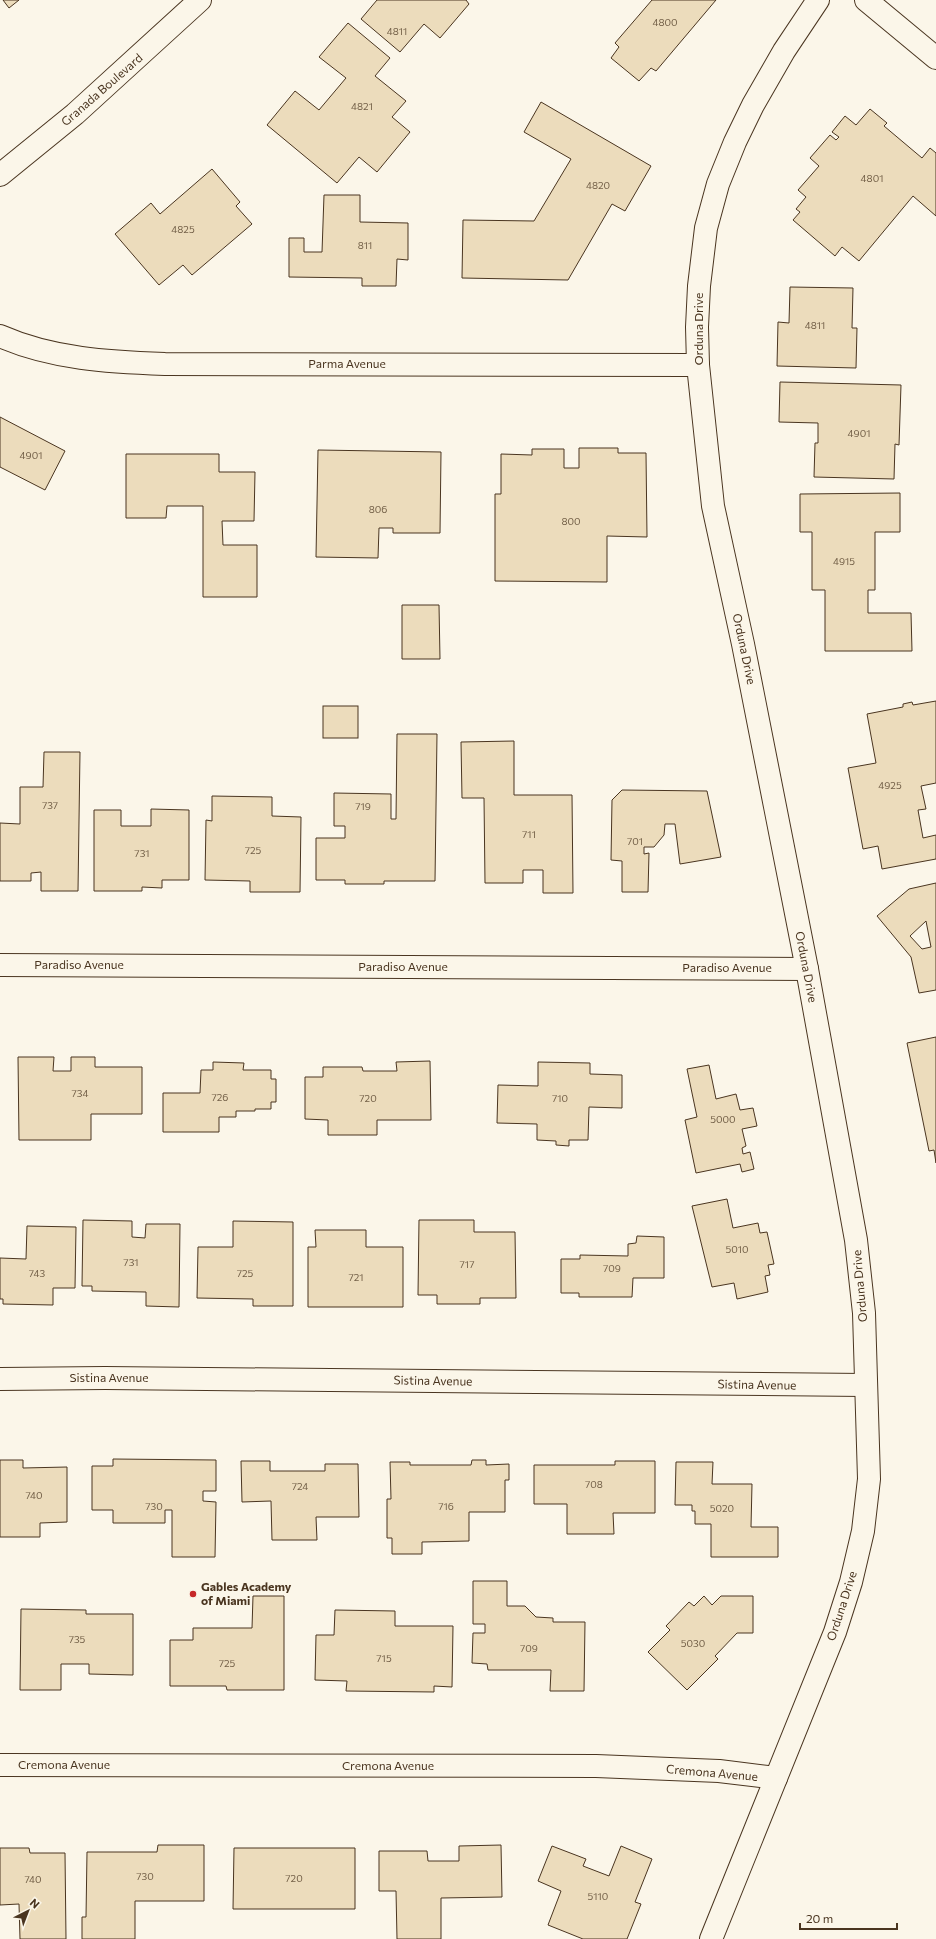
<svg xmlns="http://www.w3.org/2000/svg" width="936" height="1939" font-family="Commissioner,sans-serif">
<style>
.building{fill:#ecdcbc;stroke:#4a3520;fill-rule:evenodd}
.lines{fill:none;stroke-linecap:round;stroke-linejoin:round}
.minor-casing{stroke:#4a3520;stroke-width:24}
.tertiary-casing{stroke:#4a3520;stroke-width:24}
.minor{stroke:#fbf6e9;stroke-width:22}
.tertiary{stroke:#fbf6e9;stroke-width:22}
.poi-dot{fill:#c62828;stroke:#fbf6e9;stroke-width:1.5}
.labels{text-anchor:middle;stroke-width:3;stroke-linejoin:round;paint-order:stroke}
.number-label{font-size:10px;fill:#725f47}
.street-label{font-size:12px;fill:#4a3520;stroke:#fbf6e9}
.poi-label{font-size:12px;font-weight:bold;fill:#4a3520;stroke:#fbf6e9;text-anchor:start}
</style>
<rect width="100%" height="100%" fill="#fbf6e9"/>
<g class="building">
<polygon points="3,0 19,0 9,8"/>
<polygon points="377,0 466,0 469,4 440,38 424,24 400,52 361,19"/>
<polygon points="652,0 716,0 656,71 651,68 639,81 611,58 619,47 615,43"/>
<polygon points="348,23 390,58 375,76 406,101 392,117 410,132 377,172 359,157 337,183 267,125 295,91 319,110 346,78 319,57"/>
<polygon points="541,102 651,166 625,211 612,204 568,280 462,278 463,220 534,221 571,159 524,132"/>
<polygon points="870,109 887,123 884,126 922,158 930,148 936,153 936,216 913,196 859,261 842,247 835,256 793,220 800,212 796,209 806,197 798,190 819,166 810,158 830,135 836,140 839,137 832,132 845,116 856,125"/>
<polygon points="212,169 240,202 236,206 252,224 192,275 183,265 159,285 115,234 151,203 160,214"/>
<polygon points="324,195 360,195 360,222 408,223 408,260 397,259 396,286 362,286 362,278 289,277 289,238 304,238 304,252 322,252"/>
<polygon points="790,287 853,288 852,328 857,328 856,368 777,366 778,322 789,323"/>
<polygon points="780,382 901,385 899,445 895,444 894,479 814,477 815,443 818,443 818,423 779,422"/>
<polygon points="0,417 65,451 45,490 0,467"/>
<polygon points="579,448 618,448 618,453 646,453 647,537 607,536 607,582 495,581 495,494 501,494 501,454 532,455 532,449 564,449 564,468 579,468"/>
<polygon points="318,450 441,452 440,533 393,533 393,528 379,528 378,558 316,557"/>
<polygon points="126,454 219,454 219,472 255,472 254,521 222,521 223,545 257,545 257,597 203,597 203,506 167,506 166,518 126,518"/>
<polygon points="900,493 900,532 875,532 875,590 868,590 868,613 911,613 912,651 825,651 825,590 812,590 812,532 800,532 800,494"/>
<polygon points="402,605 439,605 440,659 402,659"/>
<polygon points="936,701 936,783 921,786 926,809 918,810 923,838 936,835 936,859 882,869 878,846 863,849 848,768 876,763 867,714 903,707 903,704 912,702 913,705"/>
<rect x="323" y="706" width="35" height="32"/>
<polygon points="397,734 437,734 435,881 384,881 384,884 345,884 345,880 316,880 316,838 345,838 345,826 334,826 334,793 391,794 391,819 396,819"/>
<polygon points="514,741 514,795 572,795 573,893 543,893 543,870 523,870 523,883 485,883 484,798 462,798 461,742"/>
<polygon points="44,752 80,752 78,891 41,891 41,872 31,873 31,881 0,881 0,823 20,824 20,787 43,787"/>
<polygon points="622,790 707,791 721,857 680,864 675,824 665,824 664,835 654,847 644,847 644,854 649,853 648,892 622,892 622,861 611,860 612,800"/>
<polygon points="212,796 272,797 272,816 301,817 300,892 250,892 250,881 205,880 206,820 212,821"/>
<polygon points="151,809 189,810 189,880 162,880 162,888 142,887 142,891 94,891 94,810 121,810 121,826 151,826"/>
<path d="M936,883V990L919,993L911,957L877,916L909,889ZM926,921L931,947L922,949L910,936Z"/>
<polygon points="936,1037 936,1163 934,1150 929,1151 907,1043"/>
<polygon points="18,1057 54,1057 53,1071 71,1071 71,1057 95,1057 95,1067 142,1067 142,1114 91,1114 91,1140 19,1140"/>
<polygon points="430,1061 431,1120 377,1120 377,1135 328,1135 328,1120 305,1119 305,1077 323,1077 323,1067 362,1067 363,1071 397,1071 396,1062"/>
<polygon points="213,1062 244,1063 243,1070 271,1070 271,1079 276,1079 276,1102 271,1102 271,1109 255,1109 255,1111 236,1111 236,1117 219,1117 219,1132 163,1132 163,1093 200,1093 201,1070 213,1070"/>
<polygon points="538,1062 590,1063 590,1074 622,1075 622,1108 589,1107 588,1140 569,1140 569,1146 556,1145 556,1141 537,1140 537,1124 497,1123 498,1085 538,1086"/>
<polygon points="709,1065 716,1099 736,1094 740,1110 753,1108 757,1126 742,1129 746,1146 742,1148 743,1154 750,1152 754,1169 742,1172 740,1164 696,1173 685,1120 697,1117 687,1069"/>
<polygon points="727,1199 733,1228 758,1223 760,1233 767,1232 774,1264 768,1265 770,1275 765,1276 768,1292 737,1299 734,1283 712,1287 692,1206"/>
<polygon points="83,1220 132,1221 132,1237 145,1238 146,1224 180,1224 179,1307 146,1306 146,1292 92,1291 92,1286 82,1286"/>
<polygon points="419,1220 474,1220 474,1232 515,1232 516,1298 480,1298 480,1304 437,1304 437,1295 418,1295"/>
<polygon points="233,1221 293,1222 293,1306 253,1306 253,1299 197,1298 198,1247 233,1247"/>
<polygon points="27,1226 76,1227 75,1288 53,1288 53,1305 3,1304 3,1299 0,1299 0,1258 26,1259"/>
<polygon points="315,1230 366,1230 366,1247 403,1247 403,1307 308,1307 308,1247 316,1247"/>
<polygon points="637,1236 664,1237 664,1278 633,1278 632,1297 579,1297 579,1293 561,1293 561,1259 580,1259 580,1255 628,1256 628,1244 636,1243"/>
<polygon points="113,1459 216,1460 216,1491 203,1491 203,1501 216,1502 215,1557 172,1557 172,1510 165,1510 165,1523 113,1523 113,1510 92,1510 92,1466 113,1466"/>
<polygon points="0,1460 23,1460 23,1468 67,1467 67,1522 40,1523 40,1537 0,1537"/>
<polygon points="472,1460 486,1460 486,1465 509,1464 509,1480 505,1480 505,1512 469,1512 469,1541 422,1542 422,1554 392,1554 392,1538 387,1538 387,1499 391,1499 390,1462 410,1462 410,1465 471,1465"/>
<polygon points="241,1461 270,1461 270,1471 325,1471 325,1464 358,1464 359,1517 316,1517 317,1540 272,1540 271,1501 242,1502"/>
<polygon points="615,1461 655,1461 655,1513 613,1513 614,1534 567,1534 567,1504 534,1504 534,1465 615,1465"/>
<polygon points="676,1462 713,1462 712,1484 752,1484 751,1527 778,1527 778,1557 711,1557 711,1524 695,1524 695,1511 692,1511 692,1505 675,1505"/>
<polygon points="473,1581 507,1581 507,1606 525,1606 536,1617 553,1618 553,1622 585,1622 584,1691 550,1691 551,1670 488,1670 487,1664 472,1663 473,1633 485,1633 485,1624 473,1624"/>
<polygon points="253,1596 284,1596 284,1690 227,1690 226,1686 170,1686 170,1640 193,1640 193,1628 252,1628"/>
<polygon points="704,1596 712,1605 721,1596 753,1596 753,1633 737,1633 715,1656 718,1659 687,1690 648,1652 670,1630 666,1626 689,1602 694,1606"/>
<polygon points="21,1609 86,1610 86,1614 133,1614 133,1675 89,1674 89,1664 61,1664 61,1690 20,1690"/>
<polygon points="335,1610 395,1611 395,1626 453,1626 452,1687 434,1686 434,1692 346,1691 347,1681 315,1680 316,1635 334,1635"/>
<polygon points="158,1845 204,1845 204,1901 135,1901 135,1939 82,1939 82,1917 86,1917 87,1852 157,1852"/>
<polygon points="501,1845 502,1897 441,1898 441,1939 397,1939 396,1891 379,1891 379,1851 427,1851 428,1861 459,1861 459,1846"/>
<polygon points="552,1846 586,1859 583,1866 609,1876 621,1846 652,1859 635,1902 641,1904 627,1939 583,1939 548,1925 561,1891 538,1881"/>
<polygon points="0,1848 29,1848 30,1853 65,1853 66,1939 20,1939 19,1904 0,1905"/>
<polygon points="234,1848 355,1848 355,1909 233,1909"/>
</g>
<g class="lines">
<defs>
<g id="minor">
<path d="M0,336C52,359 109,362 165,364L698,365"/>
<polyline points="0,965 807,969"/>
<polyline points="0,1379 105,1378 865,1385"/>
<polyline points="0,1765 596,1766 719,1771 776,1778"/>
<polyline points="711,1939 835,1632 851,1582 863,1531 869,1479 864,1313 856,1240 807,969 743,644 713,506 698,365 697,327 699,286 706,228 718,184 735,142 753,105 784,51 818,0"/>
</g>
<g id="tertiary">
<polyline points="866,0 936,58"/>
<polyline points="0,175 75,114 200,0"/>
</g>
</defs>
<use href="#minor" class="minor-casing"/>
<use href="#tertiary" class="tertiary-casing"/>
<use href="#minor" class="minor"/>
<use href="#tertiary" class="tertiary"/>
</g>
<circle class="poi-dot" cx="193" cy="1594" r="4"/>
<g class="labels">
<g class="number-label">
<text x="665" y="26">4800</text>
<text x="397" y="35">4811</text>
<text x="362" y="110">4821</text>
<text x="872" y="182">4801</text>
<text x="598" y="189">4820</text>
<text x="183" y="233">4825</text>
<text x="365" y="249">811</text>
<text x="815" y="329">4811</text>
<text x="859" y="437">4901</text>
<text x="31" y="459">4901</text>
<text x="378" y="513">806</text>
<text x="571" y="525">800</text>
<text x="844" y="565">4915</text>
<text x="890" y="789">4925</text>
<text x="50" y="809">737</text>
<text x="363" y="810">719</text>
<text x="529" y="838">711</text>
<text x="635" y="845">701</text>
<text x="253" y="854">725</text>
<text x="142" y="857">731</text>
<text x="80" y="1097">734</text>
<text x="220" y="1101">726</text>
<text x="368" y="1102">720</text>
<text x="560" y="1102">710</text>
<text x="723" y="1123">5000</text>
<text x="737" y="1253">5010</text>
<text x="131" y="1266">731</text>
<text x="467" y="1268">717</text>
<text x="612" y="1272">709</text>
<text x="37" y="1277">743</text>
<text x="245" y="1277">725</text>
<text x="356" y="1281">721</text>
<text x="594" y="1488">708</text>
<text x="300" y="1490">724</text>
<text x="34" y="1499">740</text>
<text x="154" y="1510">730</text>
<text x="446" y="1510">716</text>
<text x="722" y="1512">5020</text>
<text x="77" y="1643">735</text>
<text x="693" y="1647">5030</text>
<text x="529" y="1652">709</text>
<text x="384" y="1662">715</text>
<text x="227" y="1667">725</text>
<text x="145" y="1880">730</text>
<text x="294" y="1882">720</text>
<text x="33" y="1883">740</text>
<text x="598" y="1900">5110</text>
</g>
<g class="street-label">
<text transform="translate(102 90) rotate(-41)" y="4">Granada Boulevard</text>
<text transform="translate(699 329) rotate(-90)" y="4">Orduna Drive</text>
<text x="347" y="368">Parma Avenue</text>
<text transform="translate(744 649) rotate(78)" y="4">Orduna Drive</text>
<text x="79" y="969">Paradiso Avenue</text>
<text x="403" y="971">Paradiso Avenue</text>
<text transform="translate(806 967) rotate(79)" y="4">Orduna Drive</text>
<text x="727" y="972">Paradiso Avenue</text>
<text transform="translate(860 1286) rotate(-95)" y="4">Orduna Drive</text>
<text x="109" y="1382">Sistina Avenue</text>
<text transform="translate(433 1381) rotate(1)" y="4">Sistina Avenue</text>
<text transform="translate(757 1385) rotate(1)" y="4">Sistina Avenue</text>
<text transform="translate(842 1606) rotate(-72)" y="4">Orduna Drive</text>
<text x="64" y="1769">Cremona Avenue</text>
<text x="388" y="1770">Cremona Avenue</text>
<text transform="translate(712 1773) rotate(5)" y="4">Cremona Avenue</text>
</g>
<g class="poi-label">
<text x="201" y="1591">Gables Academy<tspan x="201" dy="14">of Miami</tspan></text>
</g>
</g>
<g transform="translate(28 1911) rotate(42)" stroke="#fbf6e9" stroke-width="3" paint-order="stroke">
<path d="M0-3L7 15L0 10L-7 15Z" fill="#4a3520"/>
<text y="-6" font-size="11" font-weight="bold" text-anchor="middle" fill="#4a3520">N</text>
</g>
<path d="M800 1923v6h97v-6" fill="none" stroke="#4a3520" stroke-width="2"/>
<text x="806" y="1923" font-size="12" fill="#4a3520" stroke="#fbf6e9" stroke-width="3" paint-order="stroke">20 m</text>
</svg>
